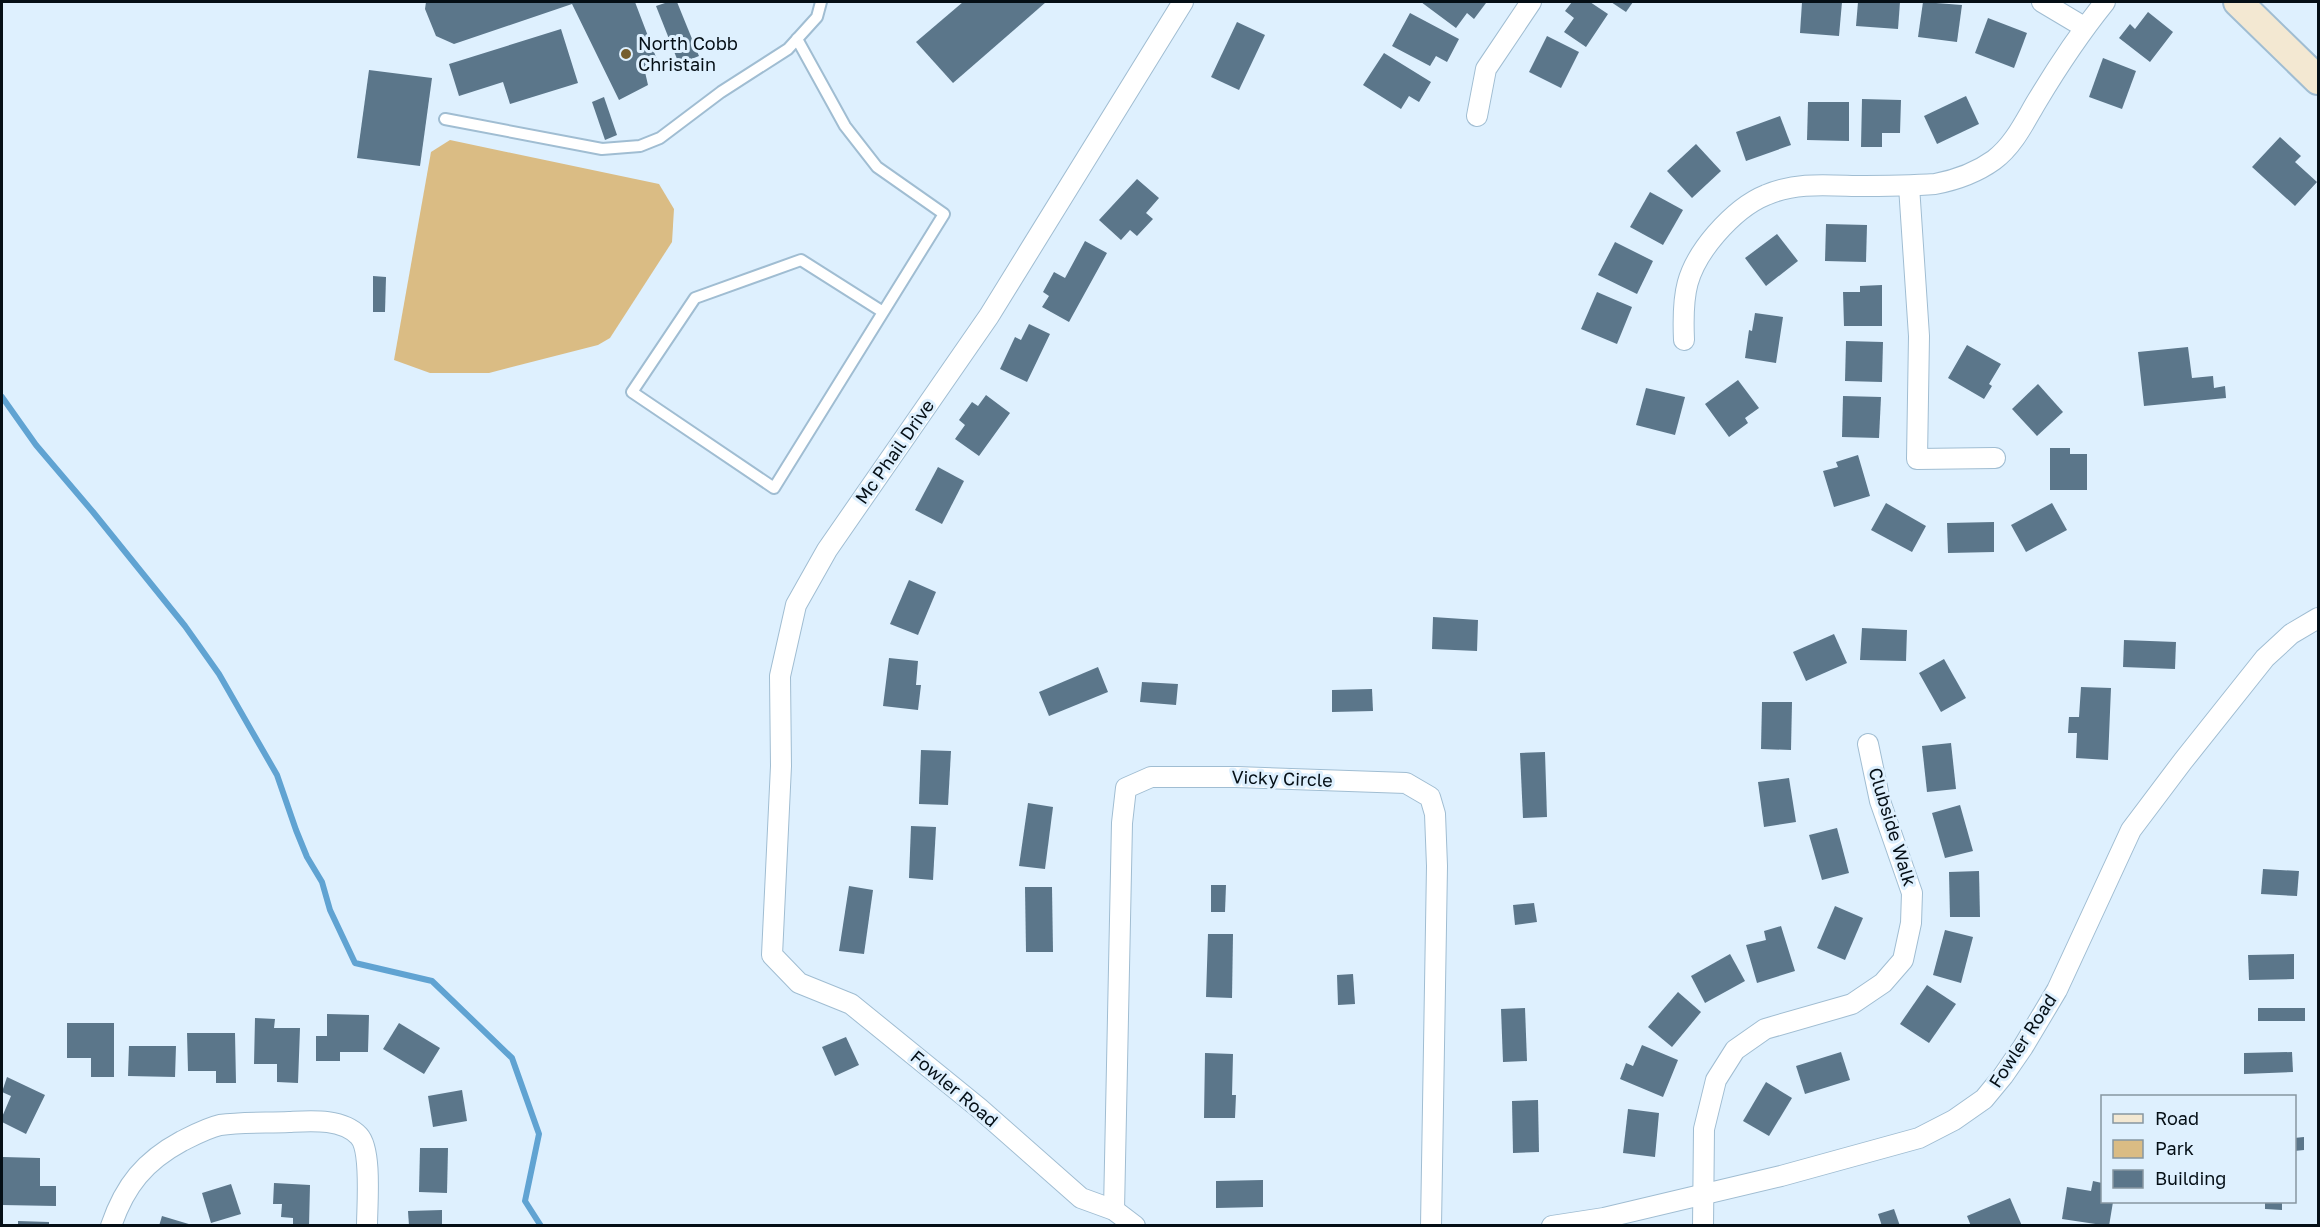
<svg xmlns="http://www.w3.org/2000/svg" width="2320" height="1227" font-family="'Golos Text',sans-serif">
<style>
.green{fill:#dabc84}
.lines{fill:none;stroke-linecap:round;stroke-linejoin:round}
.stream{stroke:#60a3d2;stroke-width:6}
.building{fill:#5b768a}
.lane-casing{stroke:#a0bdd2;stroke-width:14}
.street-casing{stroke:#a0bdd2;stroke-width:22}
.secondary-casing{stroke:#a0bdd2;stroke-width:32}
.lane{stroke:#fff;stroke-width:10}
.street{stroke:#fff;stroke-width:20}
.secondary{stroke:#f3e8d2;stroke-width:28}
.poi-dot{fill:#755e2e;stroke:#def0fe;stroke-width:2}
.labels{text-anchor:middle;stroke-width:6;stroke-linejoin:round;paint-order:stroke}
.poi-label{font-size:18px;fill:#050f16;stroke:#def0fe;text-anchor:start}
.street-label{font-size:18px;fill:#050f16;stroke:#def0fe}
</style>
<rect width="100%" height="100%" fill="#def0fe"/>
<polygon class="green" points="450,140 659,184 674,209 672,242 610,338 598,345 489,373 430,373 394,360 431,152"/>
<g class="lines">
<polyline class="stream" points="2,397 36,445 93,512 185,626 219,674 277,775 296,830 307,857 322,882 330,910 355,963 432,981 512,1058 539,1134 525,1201 541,1226"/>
</g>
<g class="building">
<polygon points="426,2 635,2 659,65 645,72 648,85 619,100 572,4 454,44 436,36 425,9"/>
<polygon points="668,2 677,2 699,56 679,64 656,6"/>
<polygon points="963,2 1046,2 953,83 916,42"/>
<polygon points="1421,2 1484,2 1486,3 1474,19 1467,13 1456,28"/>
<polygon points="1572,2 1590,2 1608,14 1586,47 1564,32 1574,18 1565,11"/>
<polygon points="1611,2 1633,2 1626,12"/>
<polygon points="1802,2 1842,2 1839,36 1800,33"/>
<polygon points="1858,2 1900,2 1898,29 1856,26"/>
<polygon points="1923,2 1962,5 1957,42 1918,37"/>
<polygon points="2148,12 2173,32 2150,62 2119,38 2130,24 2135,29"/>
<polygon points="1410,13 1459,39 1447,62 1436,56 1430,66 1392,46"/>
<polygon points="1988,18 2027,33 2014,68 1975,53"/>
<polygon points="1237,22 1265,35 1239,90 1211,77"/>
<polygon points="561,29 578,83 510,104 503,82 459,96 449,64"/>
<polygon points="1547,36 1579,52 1561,88 1529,72"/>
<polygon points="1384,53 1431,82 1419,102 1409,96 1401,109 1363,85"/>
<polygon points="2103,58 2136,71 2122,109 2089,97"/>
<polygon points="369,70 432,78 420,166 357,158"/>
<polygon points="1966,96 1979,124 1937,144 1924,116"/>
<polygon points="604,97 617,135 605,140 592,102"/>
<polygon points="1862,99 1901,100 1900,133 1882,133 1882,147 1861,147"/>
<polygon points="1808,102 1849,102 1849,141 1807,140"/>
<polygon points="1780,116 1791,145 1746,161 1736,132"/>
<polygon points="2280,137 2301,156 2295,162 2317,182 2295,206 2252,167"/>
<polygon points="1696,144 1721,171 1692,198 1667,171"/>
<polygon points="1137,179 1159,198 1146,213 1153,219 1137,236 1130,230 1121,240 1099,220"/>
<polygon points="1650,192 1683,210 1663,245 1630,227"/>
<polygon points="1826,224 1867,225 1866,262 1825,261"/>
<polygon points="1777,234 1798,261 1766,286 1745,258"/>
<polygon points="1085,241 1107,253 1069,322 1042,307 1049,296 1043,292 1054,272 1065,278"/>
<polygon points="1615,242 1653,261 1637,294 1598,275"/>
<polygon points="373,276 386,277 385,312 373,312"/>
<polygon points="1882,285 1882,326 1844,326 1843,292 1860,292 1860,286"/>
<polygon points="1597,292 1632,307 1617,344 1581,329"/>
<polygon points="1755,313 1783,317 1776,363 1745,358 1749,330 1752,331"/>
<polygon points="1029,324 1050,334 1027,382 1000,369 1015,337 1021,340"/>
<polygon points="1846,341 1883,342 1882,382 1845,381"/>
<polygon points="1967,345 2001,364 1989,384 1992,386 1984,399 1948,378"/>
<polygon points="2188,347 2192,378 2213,376 2214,388 2225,386 2226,398 2144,406 2138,352"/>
<polygon points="1738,380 1759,408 1745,418 1748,423 1729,437 1705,404"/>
<polygon points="2038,384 2063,412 2037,436 2012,409"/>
<polygon points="1646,388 1685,397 1675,435 1636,425"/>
<polygon points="986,395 1010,413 979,456 955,439 965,425 959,420 972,402 978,406"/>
<polygon points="1843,396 1881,397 1879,438 1842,437"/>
<polygon points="2050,448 2070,448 2070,454 2087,454 2087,490 2050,490"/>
<polygon points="1858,455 1870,496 1834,507 1823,471 1838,467 1836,462"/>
<polygon points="938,467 964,481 942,524 915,510"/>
<polygon points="1886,503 1926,526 1912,552 1871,530"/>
<polygon points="2052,503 2067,530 2026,552 2011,525"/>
<polygon points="1994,522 1994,552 1948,553 1947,523"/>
<polygon points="909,580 936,592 918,635 890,624"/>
<polygon points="1433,617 1478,620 1477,651 1432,649"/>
<polygon points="1862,628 1907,630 1906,661 1860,660"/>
<polygon points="1834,634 1847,663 1806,681 1793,652"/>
<polygon points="2124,640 2176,642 2175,669 2123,667"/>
<polygon points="889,658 918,661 916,685 921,685 918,710 883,706"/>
<polygon points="1944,659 1966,698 1941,712 1919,673"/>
<polygon points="1098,667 1108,692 1049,716 1039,692"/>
<polygon points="1142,682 1178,684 1176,705 1140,702"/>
<polygon points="2081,687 2111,688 2108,760 2076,758 2077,733 2068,733 2069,717 2079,717"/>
<polygon points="1372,689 1373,711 1332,712 1332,690"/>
<polygon points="1762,702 1792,702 1791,750 1761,749"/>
<polygon points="1951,743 1956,789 1927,792 1922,746"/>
<polygon points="921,750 951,751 948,805 919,804"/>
<polygon points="1545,752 1547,817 1523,818 1520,753"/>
<polygon points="1789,778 1796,822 1764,827 1758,782"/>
<polygon points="1028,803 1053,807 1045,869 1019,866"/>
<polygon points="1960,805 1973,851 1945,858 1932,813"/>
<polygon points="911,826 936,827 933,880 909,878"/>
<polygon points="1837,828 1849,873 1822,880 1809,835"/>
<polygon points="2263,869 2299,871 2297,896 2261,894"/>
<polygon points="1979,871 1980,917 1950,917 1949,872"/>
<polygon points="1211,885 1226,885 1225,912 1211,912"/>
<polygon points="849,886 873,890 864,954 839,951"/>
<polygon points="1025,887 1052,887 1053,952 1026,952"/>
<polygon points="1534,903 1537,922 1515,925 1513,905"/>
<polygon points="1835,906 1863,918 1845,960 1817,948"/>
<polygon points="1781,926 1795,971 1757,983 1746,945 1766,940 1764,931"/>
<polygon points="1945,930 1973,937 1961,983 1933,975"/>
<polygon points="1208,934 1233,934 1232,998 1206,997"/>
<polygon points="1730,954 1745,981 1705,1003 1691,976"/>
<polygon points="2294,954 2294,979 2249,980 2248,955"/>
<polygon points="1353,974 1355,1004 1338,1005 1337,975"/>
<polygon points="1927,985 1956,1004 1929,1043 1900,1024"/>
<polygon points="1678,992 1701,1012 1672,1047 1648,1027"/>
<polygon points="1525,1008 1527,1061 1503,1062 1501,1009"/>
<rect x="2258" y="1008" width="47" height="13"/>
<polygon points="327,1014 369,1015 368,1052 340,1052 340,1061 316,1061 316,1036 327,1036"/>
<polygon points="255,1018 275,1019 274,1028 300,1028 298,1083 277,1082 277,1064 254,1064"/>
<polygon points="67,1023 114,1023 114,1077 91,1077 91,1058 67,1058"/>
<polygon points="399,1023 440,1048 424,1074 383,1049"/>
<polygon points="187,1033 235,1033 236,1083 216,1083 216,1071 188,1071"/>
<polygon points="846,1037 859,1065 835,1076 822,1047"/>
<polygon points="1642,1045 1678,1060 1663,1097 1620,1079 1626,1063 1633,1066"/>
<polygon points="129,1046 176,1046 175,1077 128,1076"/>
<polygon points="1841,1052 1850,1080 1805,1094 1796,1066"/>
<polygon points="2292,1052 2293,1072 2244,1074 2244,1053"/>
<polygon points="1205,1053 1233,1054 1232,1095 1236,1095 1235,1118 1204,1118"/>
<polygon points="7,1077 45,1095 26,1134 2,1122 2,1117 11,1096 2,1092"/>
<polygon points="1766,1082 1792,1098 1769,1136 1743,1121"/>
<polygon points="462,1090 467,1121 433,1127 428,1096"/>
<polygon points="1538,1100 1539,1152 1513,1153 1512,1101"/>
<polygon points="1628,1109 1659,1113 1655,1157 1623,1153"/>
<polygon points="2304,1137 2304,1150 2294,1151 2294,1138"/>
<polygon points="420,1148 448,1148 447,1193 419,1192"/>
<polygon points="3,1157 40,1158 40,1186 56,1186 56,1206 2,1205"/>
<polygon points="1263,1180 1263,1207 1216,1208 1216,1181"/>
<polygon points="2093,1181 2102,1183 2102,1202 2113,1202 2109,1226 2062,1219 2067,1187 2091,1191"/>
<polygon points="274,1183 310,1185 309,1226 293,1226 293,1218 281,1217 282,1204 273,1204"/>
<polygon points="231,1184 241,1214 211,1223 202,1193"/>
<polygon points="2010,1198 2022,1226 1971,1226 1967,1216"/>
<polygon points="2265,1202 2282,1202 2282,1210 2265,1209"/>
<polygon points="1894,1209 1900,1226 1882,1226 1878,1214"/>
<polygon points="442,1210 442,1226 409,1226 408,1211"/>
<polygon points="162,1216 192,1225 192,1226 159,1226"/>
<polygon points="18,1221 49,1222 49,1226 18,1226"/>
</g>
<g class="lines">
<defs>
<g id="lane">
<polyline points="797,39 845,126 877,167 944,214 774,488 632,392 695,298 801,260 883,312"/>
<polyline points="445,119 602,149 640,146 660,138 721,92 788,49 817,17 821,2"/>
</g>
<g id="street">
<polyline points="2042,2 2084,27"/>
<polyline points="1477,116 1486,69 1531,2"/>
<polyline points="1909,186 1919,336 1917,459 1995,458"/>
<path d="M1684,340C1682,294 1685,270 1716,234C1730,218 1746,203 1766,195C1793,183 1823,185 1852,186C1880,186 1907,186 1935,184C1956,180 1976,173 1994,160C2014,145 2025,121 2037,101C2058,66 2080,33 2105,2"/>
<polyline points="1114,1210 1122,823 1126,788 1151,777 1236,777 1406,783 1430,797 1435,814 1437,866 1431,1226"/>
<path d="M111,1226C125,1185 145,1161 182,1141C194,1135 207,1128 220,1125C242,1122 266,1123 289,1122C310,1121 342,1118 359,1136C372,1150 367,1206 367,1226"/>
<polyline points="1135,1226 1114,1210 1081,1198 979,1108 851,1004 799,983 772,955 781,766 780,676 796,605 827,550 989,316 1183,2"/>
<polyline points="1552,1226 1604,1218 1781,1176 1919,1138 1954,1120 1984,1099 2003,1076 2023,1047 2057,990 2131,830 2183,761 2265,658 2291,634 2318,618"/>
<polyline points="1703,1226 1704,1129 1716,1080 1735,1050 1765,1029 1852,1004 1883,983 1903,960 1911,923 1912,893 1880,801 1868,744"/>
</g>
<polyline id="secondary" points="2238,2 2318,80"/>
</defs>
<use href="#lane" class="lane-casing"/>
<use href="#street" class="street-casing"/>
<use href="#secondary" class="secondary-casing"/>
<use href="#lane" class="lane"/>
<use href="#street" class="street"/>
<use href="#secondary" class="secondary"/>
</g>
<circle class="poi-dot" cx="626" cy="54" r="6"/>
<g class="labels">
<g class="poi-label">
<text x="638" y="50">North Cobb<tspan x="638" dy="21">Christain</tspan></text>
</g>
<g class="street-label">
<text transform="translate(895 452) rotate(-55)" y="6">Mc Phail Drive</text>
<text transform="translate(1282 779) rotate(2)" y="6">Vicky Circle</text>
<text transform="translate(1892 827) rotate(73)" y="6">Clubside Walk</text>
<text transform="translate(2023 1041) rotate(-57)" y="6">Fowler Road</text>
<text transform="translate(954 1089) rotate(40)" y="6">Fowler Road</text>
</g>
</g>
<rect width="2320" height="1227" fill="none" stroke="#050f16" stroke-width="6"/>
<rect x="2101" y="1095" width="195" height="108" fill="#def0fe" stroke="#8796a1" stroke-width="1.5"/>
<rect x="2113" y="1114" width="30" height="9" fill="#f3e8d2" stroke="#8796a1" stroke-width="1.5"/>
<text x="2155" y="1125" font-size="18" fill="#050f16">Road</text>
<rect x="2113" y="1140" width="30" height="18" fill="#dabc84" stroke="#8796a1" stroke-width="1.5"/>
<text x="2155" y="1155" font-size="18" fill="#050f16">Park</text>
<rect x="2113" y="1170" width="30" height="18" fill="#5b768a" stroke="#8796a1" stroke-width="1.5"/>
<text x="2155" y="1185" font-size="18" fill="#050f16">Building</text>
</svg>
